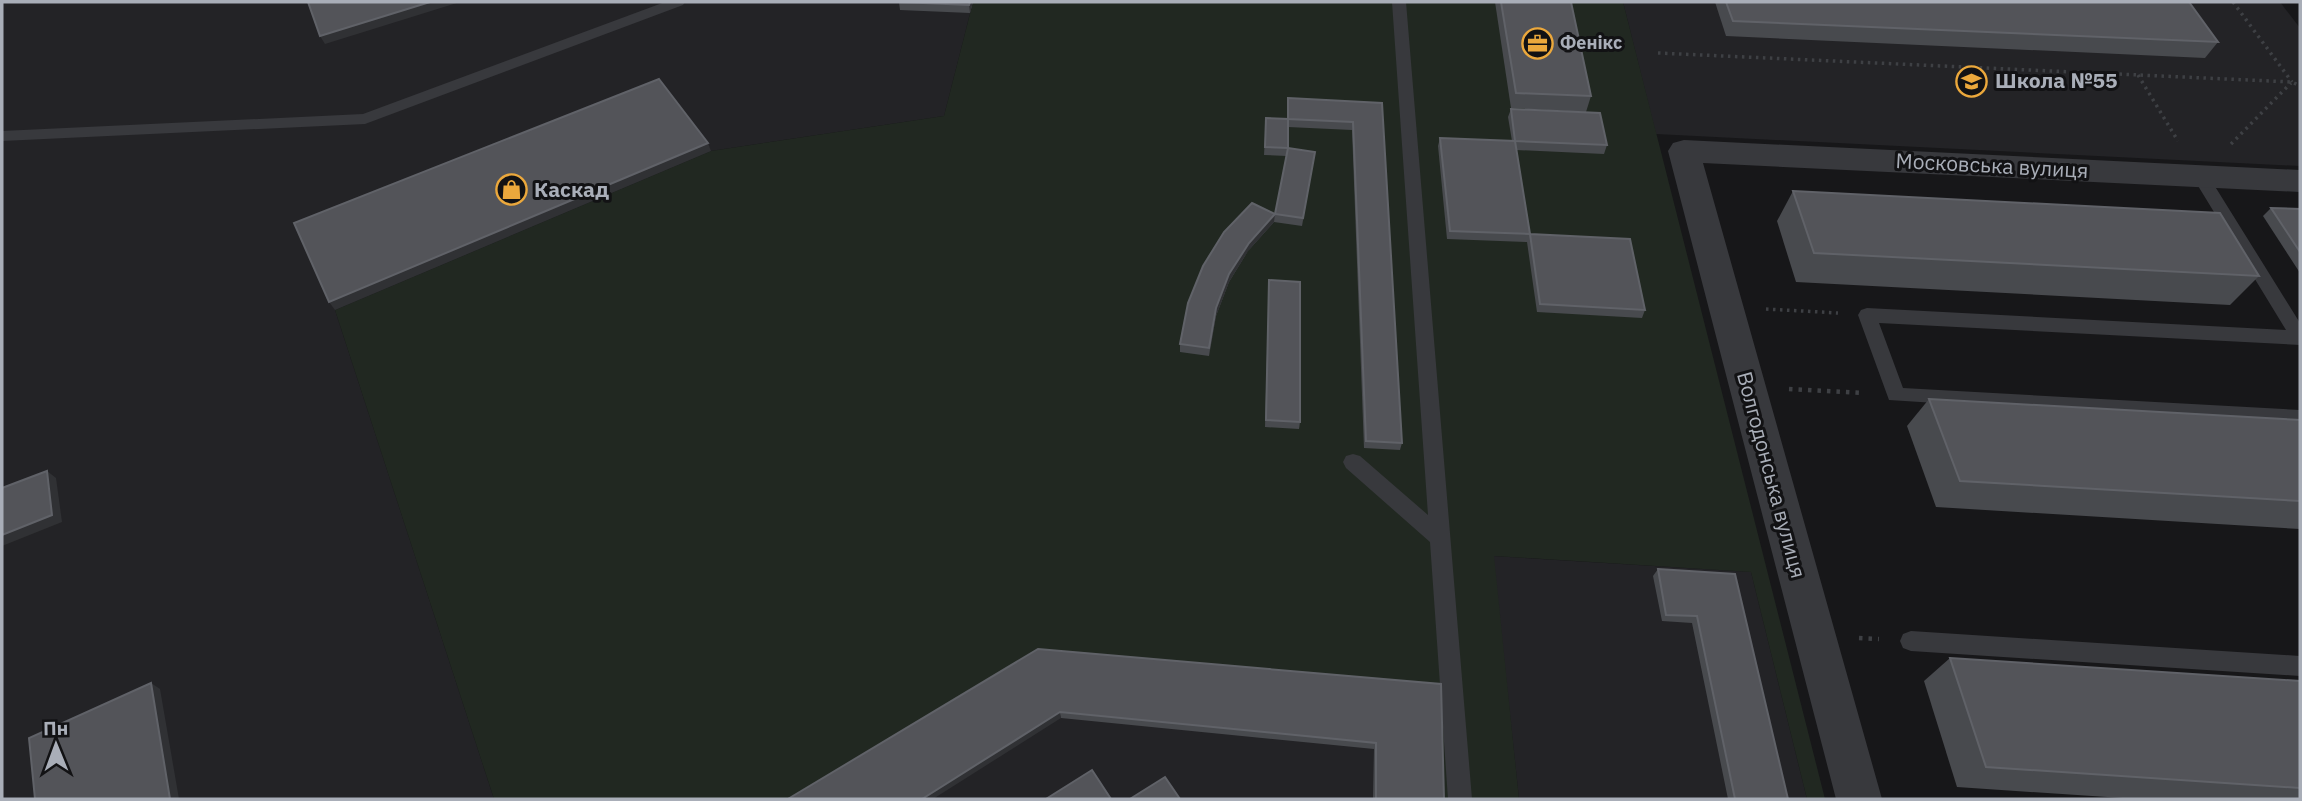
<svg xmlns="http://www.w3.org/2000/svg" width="2302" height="801" font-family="'IBM Plex Sans',sans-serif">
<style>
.built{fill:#232326}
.green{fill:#212821}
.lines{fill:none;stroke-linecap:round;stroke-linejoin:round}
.path-far1{stroke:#3e4044;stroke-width:3.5;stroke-dasharray:2.5 4.5;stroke-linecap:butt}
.path{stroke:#3e4044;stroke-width:4.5;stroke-dasharray:3.5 6;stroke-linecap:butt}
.lane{fill:#38393d;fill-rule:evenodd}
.street{fill:#38393d;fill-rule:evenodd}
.wall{fill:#484a4e}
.shaded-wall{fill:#303134}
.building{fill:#535459;stroke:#606268;stroke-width:2}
.labels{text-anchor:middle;stroke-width:6;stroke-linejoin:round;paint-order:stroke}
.far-poi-label{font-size:18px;font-weight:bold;fill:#a9aeb8;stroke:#121214;text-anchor:start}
.poi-label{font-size:21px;font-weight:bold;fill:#a9aeb8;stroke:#121214;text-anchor:start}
.street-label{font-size:21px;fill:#a9aeb8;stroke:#121214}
</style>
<rect width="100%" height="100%" fill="#171719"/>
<g class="built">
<polygon points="2,2 973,2 944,116 711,151 335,310 494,799 2,799"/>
<polygon points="1623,2 2280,2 2300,28 2300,166 1656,134"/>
<polygon points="1493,556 1751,572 1807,799 1519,799"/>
<polygon points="1039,655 1439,690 1441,799 800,799"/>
</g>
<polygon class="green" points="973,2 1623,2 1825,799 1807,799 1751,572 1494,556 1519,799 1441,799 1439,691 1039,655 800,799 494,799 335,310 711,151 944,116"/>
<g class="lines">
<g class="path-far1">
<polyline points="2233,2 2292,82"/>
<polyline points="1658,53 2292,82 2300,86"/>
<polyline points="2138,75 2178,141"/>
<polyline points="2231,144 2291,83"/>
<polyline points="1766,309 1838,313"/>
</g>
<g class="path">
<polyline points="1789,389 1864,393"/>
<polyline points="1859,638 1879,639"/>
</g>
<g class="lane">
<polygon points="665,2 685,2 683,5 365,124 2,141 2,131 363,114"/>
<polygon points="1392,2 1406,2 1472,799 1448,799 1430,542 1346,468 1343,462 1346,456 1353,454 1360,456 1428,515"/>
<polygon points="2200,170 2206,172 2300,323 2300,345 1879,323 1903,388 2300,410 2300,426 1889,400 1858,315 1861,310 1867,308 2286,330 2192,176"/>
<polygon points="1911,631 2300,656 2300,676 1911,651 1903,648 1900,641 1903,634"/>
</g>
<polygon class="street" points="1684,140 2300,170 2300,192 1703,163 1882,799 1836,799 1668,151 1673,143"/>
</g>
<g class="wall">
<polygon points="899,2 973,2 970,13 900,10"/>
<polygon points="1495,2 1571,2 1591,96 1586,112 1511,108"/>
<polygon points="1715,2 2189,2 2218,42 2205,58 1726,36"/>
<polygon points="1288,98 1382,103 1402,443 1400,450 1364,448 1352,130 1288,127 1288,148 1315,152 1302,226 1274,222 1248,251 1229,282 1216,316 1209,356 1180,352 1180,344 1275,214 1287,156 1264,155 1266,118 1288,119"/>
<polygon points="1511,109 1607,145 1604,154 1516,150 1530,234 1645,310 1642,318 1537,312 1527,242 1447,239 1438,146 1440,138 1512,141 1508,117"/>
<polygon points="1793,191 2259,276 2230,305 1796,282 1777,221"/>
<polygon points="2271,208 2300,209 2300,273 2263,216"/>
<polygon points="1269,280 1300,422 1299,429 1265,427"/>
<polygon points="1929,399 2300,420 2300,529 1936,507 1907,426"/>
<polygon points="1658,569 1735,574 1788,799 1728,799 1692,623 1662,621 1653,576"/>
<polygon points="1038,649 1441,684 1444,799 1373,799 1374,749 1061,718"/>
<polygon points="1950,658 2300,681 2300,799 2137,799 1957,787 1924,681"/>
</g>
<g class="shaded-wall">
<polygon points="430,2 460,2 325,44 320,36"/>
<polygon points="970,2 973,2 970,13 969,5"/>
<polygon points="708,143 711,151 335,310 329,302"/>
<polygon points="1275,214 1274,222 1248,251 1229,282 1216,316 1209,356 1216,308 1229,274 1249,243"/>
<polygon points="47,471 56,478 62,522 2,546 2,535"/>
<polygon points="151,683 160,689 179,799 170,799"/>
<polygon points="1060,712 1061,718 933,799 922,799"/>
</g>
<g class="building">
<polygon points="308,2 430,2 320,36"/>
<polygon points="899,2 970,2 969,5"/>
<polygon points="1501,2 1571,2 1591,96 1516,93"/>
<polygon points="1726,2 2189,2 2218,42 1733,21"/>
<polygon points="659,79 708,143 329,302 294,223"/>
<polygon points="1288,98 1382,103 1402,443 1366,441 1353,122 1288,119"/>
<polygon points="1511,109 1600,113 1607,145 1515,141"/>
<polygon points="1266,118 1288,119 1288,148 1265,147"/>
<polygon points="1440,138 1515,141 1530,234 1630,239 1645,310 1540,304 1530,234 1450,231"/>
<polygon points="1288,148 1315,152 1303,218 1275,214"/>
<polygon points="1793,191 2220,213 2259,276 1814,253"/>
<polygon points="1252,203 1275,214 1249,243 1229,274 1216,308 1209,348 1180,344 1188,303 1203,266 1224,232"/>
<polygon points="2271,208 2300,209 2300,252"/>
<polygon points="1269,280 1300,282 1300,422 1266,420"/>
<polygon points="1929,399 2300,420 2300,501 1960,481"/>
<polygon points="47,471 52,515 2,535 2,488"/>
<polygon points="1658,569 1735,574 1788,799 1735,799 1697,616 1666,615"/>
<polygon points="1038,649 1441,684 1444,799 1376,799 1376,743 1060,712 922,799 788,799"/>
<polygon points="1950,658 2300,681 2300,788 1986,767"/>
<polygon points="151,683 170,799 35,799 29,738"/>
<polygon points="1092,770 1111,799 1046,799"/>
<polygon points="1165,777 1180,799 1130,799"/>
</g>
<defs>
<symbol id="office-ring" viewBox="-11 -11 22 22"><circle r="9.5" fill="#121214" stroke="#eba83c" stroke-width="1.5"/><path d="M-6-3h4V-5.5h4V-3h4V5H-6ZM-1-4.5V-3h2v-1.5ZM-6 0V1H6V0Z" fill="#eba83c"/></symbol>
<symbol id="school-ring" viewBox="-11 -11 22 22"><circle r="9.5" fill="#121214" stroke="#eba83c" stroke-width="1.5"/><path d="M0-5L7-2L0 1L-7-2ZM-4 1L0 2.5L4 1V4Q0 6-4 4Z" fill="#eba83c"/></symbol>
<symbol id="shop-ring" viewBox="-11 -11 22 22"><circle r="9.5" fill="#121214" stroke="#eba83c" stroke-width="1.5"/><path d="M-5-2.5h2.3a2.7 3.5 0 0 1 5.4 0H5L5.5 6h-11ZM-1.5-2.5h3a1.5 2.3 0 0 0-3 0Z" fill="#eba83c"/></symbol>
</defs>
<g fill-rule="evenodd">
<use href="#office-ring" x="1520" y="26" width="35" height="35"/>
<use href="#school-ring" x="1954" y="64" width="35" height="35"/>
<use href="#shop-ring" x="494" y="172" width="35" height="35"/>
</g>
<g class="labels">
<g class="far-poi-label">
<text x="1560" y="49">Фенікс</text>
</g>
<g class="poi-label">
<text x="1995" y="88">Школа №55</text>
<text x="534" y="197">Каскад</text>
</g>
<g class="street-label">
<text transform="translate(1992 166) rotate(3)" y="7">Московська вулиця</text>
<text transform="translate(1771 475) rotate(75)" y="7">Волгодонська вулиця</text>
</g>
</g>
<rect width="2302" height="801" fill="none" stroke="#a9aeb8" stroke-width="7"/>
<g transform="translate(56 745) rotate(359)" stroke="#121214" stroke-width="5" paint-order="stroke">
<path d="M0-5L12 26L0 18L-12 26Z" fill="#a9aeb8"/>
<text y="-10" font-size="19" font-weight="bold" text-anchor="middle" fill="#a9aeb8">Пн</text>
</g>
</svg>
